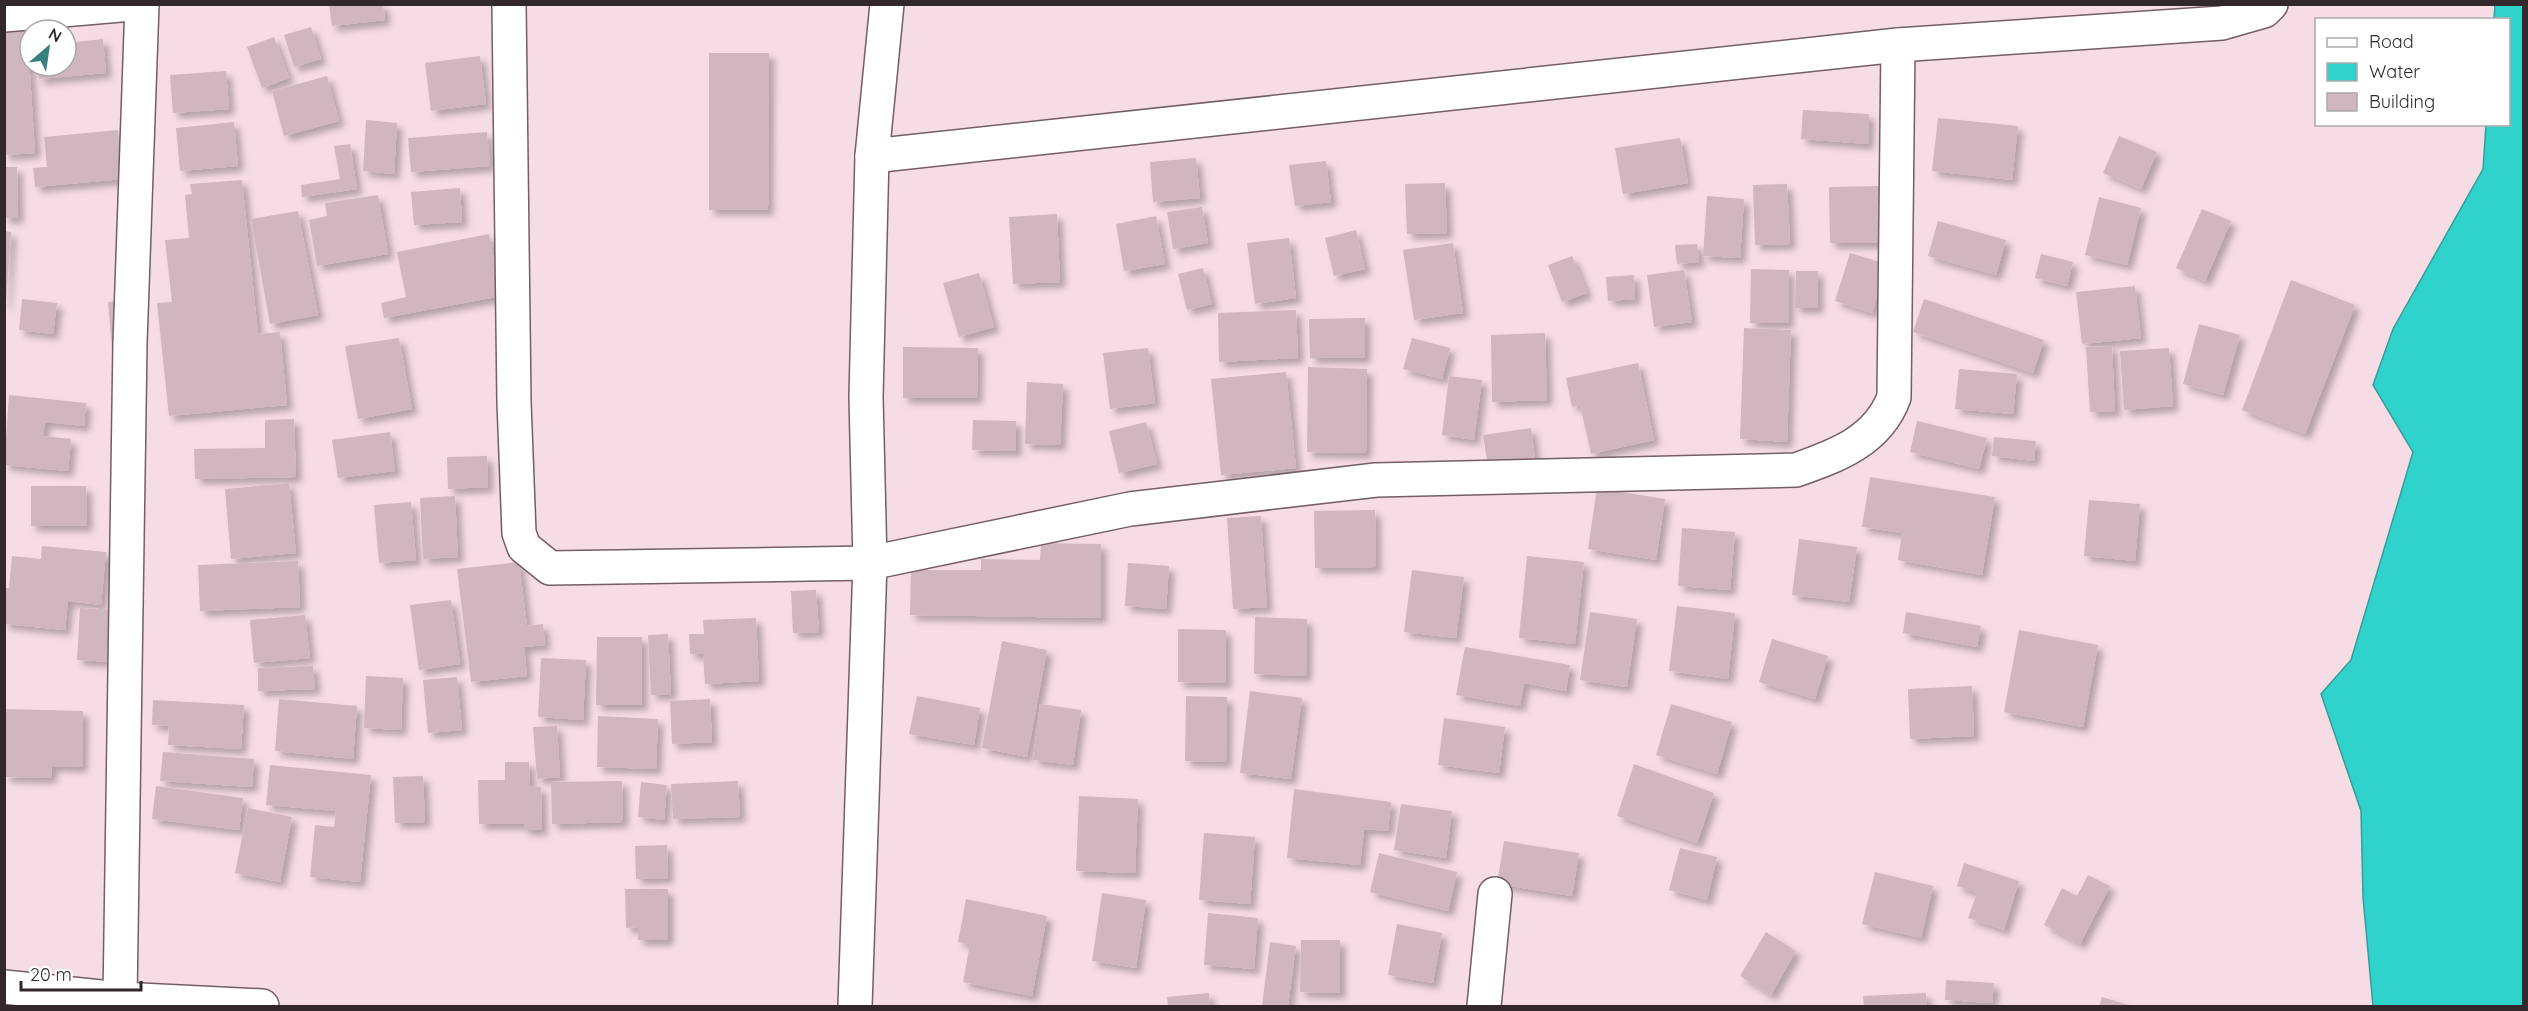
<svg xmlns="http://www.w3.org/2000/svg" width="2528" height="1011" font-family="Quicksand,sans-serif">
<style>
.water{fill:#30d2cc;stroke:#319f9c;stroke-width:1.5}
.building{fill:#d0b6be;filter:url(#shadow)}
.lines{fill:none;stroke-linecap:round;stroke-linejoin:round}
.minor-casing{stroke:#755e65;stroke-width:36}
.major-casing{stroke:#755e65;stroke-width:36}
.minor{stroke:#fff;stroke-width:33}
.major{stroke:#fff;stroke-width:33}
</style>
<defs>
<filter id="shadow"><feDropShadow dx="5.5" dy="5.5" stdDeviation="3" flood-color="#0004"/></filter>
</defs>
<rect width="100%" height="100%" fill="#f6dce4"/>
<polygon class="water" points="2495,5 2524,5 2523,1006 2373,1006 2363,897 2361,811 2321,694 2351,660 2413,452 2373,385 2393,329 2483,169 2486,125 2508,124 2508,20 2494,19"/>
<g class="building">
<polygon points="329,4 383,4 385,20 332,26"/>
<polygon points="27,27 35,153 4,155 4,28"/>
<polygon points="311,27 321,59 294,67 284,35"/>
<polygon points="274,37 289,78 262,88 247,47"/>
<polygon points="103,39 106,73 39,79 37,66 66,66 66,43"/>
<polygon points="709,53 769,53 768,210 709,210"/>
<polygon points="480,56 486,104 431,111 425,63"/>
<polygon points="226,71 229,109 173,113 170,75"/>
<polygon points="327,76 339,121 284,136 272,91"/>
<polygon points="1803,110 1869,114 1868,144 1801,139"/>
<polygon points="1938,118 2018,126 2012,180 1932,171"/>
<polygon points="366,120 397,123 394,174 363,171"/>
<polygon points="234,122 238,166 180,171 176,128"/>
<polygon points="118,130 123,179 35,187 33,168 47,167 44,137"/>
<polygon points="487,132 490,166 411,172 408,138"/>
<polygon points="2119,136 2157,152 2141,189 2103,173"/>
<polygon points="1680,138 1688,183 1623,194 1615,148"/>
<polygon points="350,144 357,189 302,197 301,185 340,179 334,146"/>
<polygon points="1196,158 1200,198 1153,202 1150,162"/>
<polygon points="1326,161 1331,202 1295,206 1289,165"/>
<polygon points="4,167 17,167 18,218 4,218"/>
<polygon points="242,180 258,334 280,332 287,405 169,416 157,303 172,302 165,240 189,238 185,195 192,194 190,184"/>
<polygon points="1445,183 1447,233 1407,234 1405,184"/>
<polygon points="1787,184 1790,244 1755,245 1753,185"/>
<polygon points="1884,186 1884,243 1830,243 1829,187"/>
<polygon points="460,188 462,222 414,225 411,192"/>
<polygon points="378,195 388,254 317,266 309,220 327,216 325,203"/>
<polygon points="1707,196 1744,199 1740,258 1703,256"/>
<polygon points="2099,197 2141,208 2127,265 2085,255"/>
<polygon points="1202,207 1208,243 1173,249 1167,212"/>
<polygon points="2202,209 2231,221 2205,281 2176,268"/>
<polygon points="298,211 318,315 270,324 251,219"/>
<polygon points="1057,214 1060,282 1013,284 1009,217"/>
<polygon points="1156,216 1165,264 1124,271 1116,224"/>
<polygon points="1938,221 2006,240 1996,275 1928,256"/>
<polygon points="1356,230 1365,269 1334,276 1325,238"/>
<polygon points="4,231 11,232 6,304 4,304"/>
<polygon points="489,234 501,296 384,318 381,303 406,297 397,252"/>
<polygon points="1289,238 1296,298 1255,304 1247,243"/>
<polygon points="1453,243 1463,313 1414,320 1403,250"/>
<polygon points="1697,244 1699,262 1677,264 1675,245"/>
<polygon points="1850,253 1887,264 1872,313 1835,301"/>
<polygon points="2041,254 2073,262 2067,286 2035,278"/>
<polygon points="1572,256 1587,293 1562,302 1548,265"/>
<polygon points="1203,268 1212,304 1187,310 1178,274"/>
<polygon points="1751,269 1789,270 1788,323 1750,323"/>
<polygon points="1684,270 1692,322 1654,327 1647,275"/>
<polygon points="1796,271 1818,271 1818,308 1795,308"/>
<polygon points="979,273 994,327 959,337 943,283"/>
<polygon points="1634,275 1635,299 1608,301 1606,277"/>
<polygon points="2291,280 2355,305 2305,434 2242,410"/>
<polygon points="2135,286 2141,338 2082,344 2076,292"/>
<polygon points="22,299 57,303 53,334 19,330"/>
<polygon points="1924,299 2044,340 2033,373 1913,332"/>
<polygon points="130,300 133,348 112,349 108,302"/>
<polygon points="1296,310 1298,358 1219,362 1218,313"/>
<polygon points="1365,318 1365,358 1310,358 1309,319"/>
<polygon points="2199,324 2240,335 2223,395 2183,384"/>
<polygon points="1744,328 1791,330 1787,442 1740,439"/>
<polygon points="1545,333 1547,400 1492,402 1491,335"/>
<polygon points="399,338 412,409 358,419 345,346"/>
<polygon points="1412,338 1450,348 1442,379 1403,369"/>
<polygon points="2112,346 2115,411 2090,412 2086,347"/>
<polygon points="903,347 978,348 977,398 903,398"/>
<polygon points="1148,348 1155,403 1110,409 1103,353"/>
<polygon points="2169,348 2173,406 2124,410 2120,351"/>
<polygon points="1638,363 1654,440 1591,454 1580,405 1572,407 1566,378"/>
<polygon points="1308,367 1367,369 1366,453 1307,452"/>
<polygon points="1959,369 2017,374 2013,414 1955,409"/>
<polygon points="1286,372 1296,468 1221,475 1211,379"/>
<polygon points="1449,376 1482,380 1474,440 1442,435"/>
<polygon points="1027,382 1063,384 1060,445 1025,444"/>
<polygon points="9,395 86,403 84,426 45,422 43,436 71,439 68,471 4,465"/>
<polygon points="294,419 296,477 195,479 194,449 265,448 265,420"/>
<polygon points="973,420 1016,421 1016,451 972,450"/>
<polygon points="1917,421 1987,438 1979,469 1910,452"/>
<polygon points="1146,422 1157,464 1119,473 1109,431"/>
<polygon points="1531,428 1536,466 1489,472 1483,435"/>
<polygon points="390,432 395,471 338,478 332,440"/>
<polygon points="1994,437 2036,441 2034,461 1992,456"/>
<polygon points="487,456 488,487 448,489 447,457"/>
<polygon points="1870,477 1995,497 1982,575 1898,560 1902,533 1862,527"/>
<polygon points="289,483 296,553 231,559 225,489"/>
<polygon points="31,486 86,486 87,526 31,526"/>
<polygon points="1597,488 1665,499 1656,560 1588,549"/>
<polygon points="455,496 458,557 423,559 420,498"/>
<polygon points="2089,500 2140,504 2135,561 2084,556"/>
<polygon points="411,502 416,560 379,563 374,505"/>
<polygon points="1375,510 1376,567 1315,568 1314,511"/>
<polygon points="1261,516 1267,607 1233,609 1227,518"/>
<polygon points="1682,528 1735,532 1730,590 1678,586"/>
<polygon points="1799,539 1857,547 1849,602 1792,595"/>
<polygon points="1041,543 1101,544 1101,618 910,615 911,570 981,570 981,559 1040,560"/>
<polygon points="42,546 106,552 101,605 68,601 65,630 4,624 4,588 9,588 12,556 41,559"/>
<polygon points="1527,556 1584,562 1575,644 1519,638"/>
<polygon points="298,561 300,607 200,611 198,565"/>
<polygon points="519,562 527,626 543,624 545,645 524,647 527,676 471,682 457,569"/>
<polygon points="1128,563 1169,566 1166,609 1125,606"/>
<polygon points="1412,570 1464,577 1456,638 1404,632"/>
<polygon points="816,590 819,632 793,633 791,591"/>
<polygon points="451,600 460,664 419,670 410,605"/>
<polygon points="1677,606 1735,613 1728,679 1669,671"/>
<polygon points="80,608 117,610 115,662 77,660"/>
<polygon points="1590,612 1637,619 1627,687 1580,680"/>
<polygon points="1906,612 1981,626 1977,647 1903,633"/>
<polygon points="305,615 310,658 254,663 250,620"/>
<polygon points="1255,617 1307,619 1306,676 1254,674"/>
<polygon points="756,618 759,681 705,684 703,654 690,654 689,634 704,634 703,620"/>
<polygon points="1178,629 1226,630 1226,683 1178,682"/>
<polygon points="2019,630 2098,645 2083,727 2004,712"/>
<polygon points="668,634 671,694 651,695 648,635"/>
<polygon points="597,637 642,637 642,705 596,705"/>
<polygon points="1772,639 1828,656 1815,699 1759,682"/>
<polygon points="1002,641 1047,650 1027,757 982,748"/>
<polygon points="1465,647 1570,665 1566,691 1524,683 1520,706 1456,695"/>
<polygon points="541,658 586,660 583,720 538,717"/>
<polygon points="313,666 315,689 258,691 258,668"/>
<polygon points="366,676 403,678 401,730 364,728"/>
<polygon points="457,677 462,730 428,733 423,680"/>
<polygon points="1972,686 1974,736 1910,739 1908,689"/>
<polygon points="1250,691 1302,698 1291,779 1240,773"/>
<polygon points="917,696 980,708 974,745 909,734"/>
<polygon points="1186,696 1227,697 1226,762 1185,761"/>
<polygon points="279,699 357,706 353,759 275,751"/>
<polygon points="710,699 712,742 672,744 670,701"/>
<polygon points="153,700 244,705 241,749 168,745 169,726 152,725"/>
<polygon points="1040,704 1081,710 1073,765 1033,760"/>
<polygon points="1671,704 1732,722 1717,774 1656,755"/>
<polygon points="4,709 83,711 82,767 52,766 51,778 5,777"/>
<polygon points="598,716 658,719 656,769 597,767"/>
<polygon points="1444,718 1505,727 1499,773 1438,765"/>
<polygon points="557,726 560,777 537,779 533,727"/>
<polygon points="163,752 254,759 252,787 160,781"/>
<polygon points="505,762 529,762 530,786 541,787 542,830 524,830 524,824 479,824 478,780 505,780"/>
<polygon points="1634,764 1714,793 1697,843 1617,816"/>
<polygon points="270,765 371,775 360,882 310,877 315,825 334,827 336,811 266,805"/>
<polygon points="423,776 425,822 395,823 393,777"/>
<polygon points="622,781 623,822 552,824 551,782"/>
<polygon points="738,781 740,817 673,819 671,784"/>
<polygon points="641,782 667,785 664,820 638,817"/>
<polygon points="156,786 243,798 239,830 152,819"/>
<polygon points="1294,789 1391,802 1388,831 1364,829 1360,865 1287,858"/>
<polygon points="1079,796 1138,799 1135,873 1076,871"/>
<polygon points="1401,804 1452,811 1446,858 1394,850"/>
<polygon points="248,808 292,817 280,882 235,873"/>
<polygon points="1204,833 1255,837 1250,904 1199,900"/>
<polygon points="1504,841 1579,853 1572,896 1497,884"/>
<polygon points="667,845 668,878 636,879 635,846"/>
<polygon points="1680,848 1717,857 1707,900 1669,890"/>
<polygon points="1379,853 1457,872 1448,911 1370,892"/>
<polygon points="1964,863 2019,881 2004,930 1968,918 1977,893 1957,886"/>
<polygon points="1875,872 1933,886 1921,938 1862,924"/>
<polygon points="2088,875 2110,886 2080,944 2044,925 2062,888 2077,896"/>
<polygon points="625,889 668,889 668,940 638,940 638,927 626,928"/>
<polygon points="1102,893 1146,900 1136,968 1092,961"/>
<polygon points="966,899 1047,916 1032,996 963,982 970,944 958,942"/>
<polygon points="1208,913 1258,918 1254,969 1204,965"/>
<polygon points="1397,924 1442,933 1433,983 1388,975"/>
<polygon points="1766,932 1796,951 1771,995 1740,976"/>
<polygon points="1301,940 1340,940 1340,993 1300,992"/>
<polygon points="1270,942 1296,946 1288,1006 1262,1006"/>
<polygon points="1946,980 1994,983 1992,1003 1945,1000"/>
<polygon points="1209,993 1210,1006 1168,1006 1167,997"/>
<polygon points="1926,993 1927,1006 1864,1006 1863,996"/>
<polygon points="2102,997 2132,1006 2099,1006"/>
</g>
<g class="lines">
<defs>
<g id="minor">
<path d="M509,4L514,402L519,533L524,547L550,568L870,563L1130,509L1376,480L1796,470C1836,456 1878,441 1894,397L1898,45"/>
<polyline points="4,15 132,4"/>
<polyline points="872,156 1898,45 2222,23 2264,11 2271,4"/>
<polyline points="4,987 120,999 262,1006"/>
<polyline points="120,999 130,343 142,4"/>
<polyline points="1484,1006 1495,894"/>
</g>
<polyline id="major" points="855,1006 870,563 866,397 872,156 887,4"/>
</defs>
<use href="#minor" class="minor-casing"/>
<use href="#major" class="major-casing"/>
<use href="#minor" class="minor"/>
<use href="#major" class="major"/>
</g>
<rect width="2528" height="1011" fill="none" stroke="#32282b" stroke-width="12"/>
<rect x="2315" y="18" width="195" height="108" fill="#ffffff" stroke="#ada9aa" stroke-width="1.5"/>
<rect x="2327" y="38" width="30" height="9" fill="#ffffff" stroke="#ada9aa" stroke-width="1.5"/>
<text x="2369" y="48" font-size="18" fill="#32282b">Road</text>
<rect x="2327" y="63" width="30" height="18" fill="#30d2cc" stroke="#ada9aa" stroke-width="1.5"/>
<text x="2369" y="78" font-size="18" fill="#32282b">Water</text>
<rect x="2327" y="93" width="30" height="18" fill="#d0b6be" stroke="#ada9aa" stroke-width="1.5"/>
<text x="2369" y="108" font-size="18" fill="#32282b">Building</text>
<g transform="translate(48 48) rotate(29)"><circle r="28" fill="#ffffff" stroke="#ada9aa" stroke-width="1.5"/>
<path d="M0-4.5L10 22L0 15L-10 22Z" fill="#39817e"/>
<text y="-9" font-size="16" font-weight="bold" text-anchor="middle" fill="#32282b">N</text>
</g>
<path d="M21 981v9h120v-9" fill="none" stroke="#32282b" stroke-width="3"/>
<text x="30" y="981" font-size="18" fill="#32282b" stroke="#ffffff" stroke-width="4.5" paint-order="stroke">20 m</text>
</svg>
